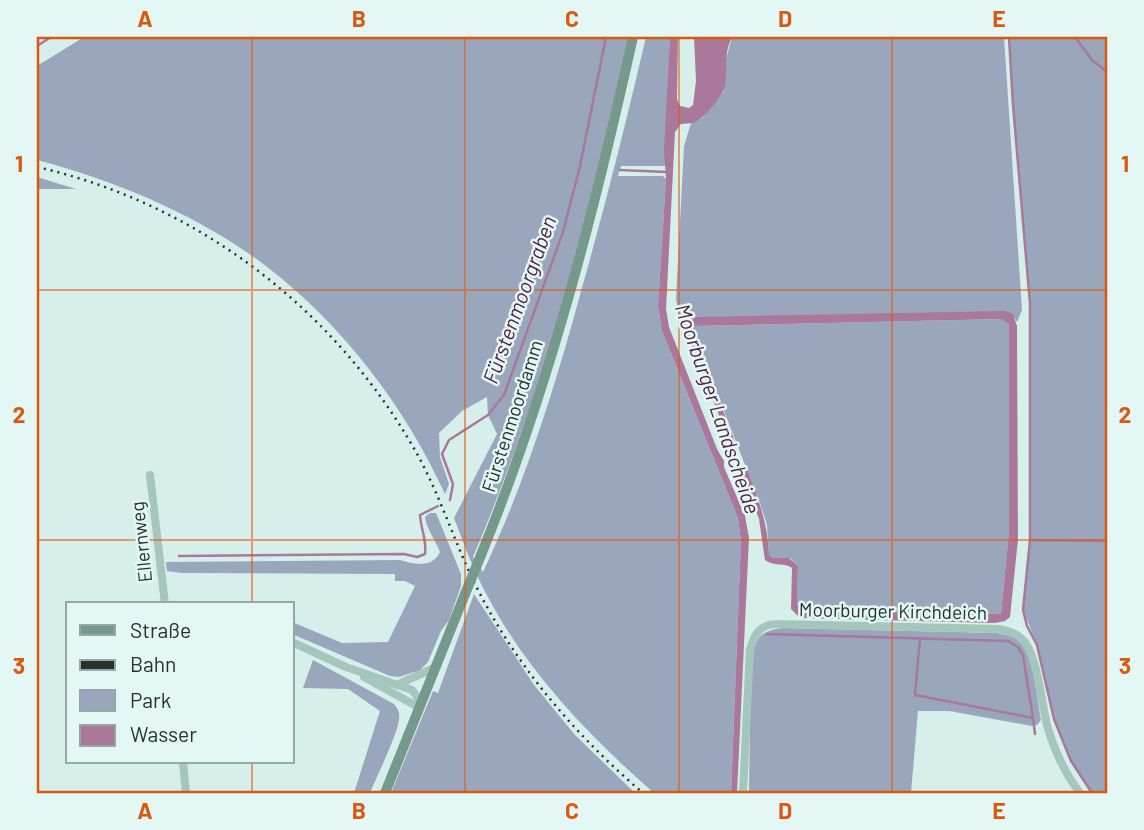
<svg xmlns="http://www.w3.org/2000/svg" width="1144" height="830" font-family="Barlow,sans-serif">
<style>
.green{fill:#99a6bc}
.water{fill:#aa789a}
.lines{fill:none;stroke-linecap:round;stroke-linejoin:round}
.stream{stroke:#aa789a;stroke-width:2.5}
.minor{stroke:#a5c6bd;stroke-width:8}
.secondary{stroke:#76998d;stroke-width:10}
.rail{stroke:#25322d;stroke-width:2.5;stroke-dasharray:2 5;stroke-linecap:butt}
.secondary-bridge{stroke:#76998d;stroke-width:10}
.grid{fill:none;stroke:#de570e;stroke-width:2;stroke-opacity:0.55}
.labels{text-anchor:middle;stroke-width:5;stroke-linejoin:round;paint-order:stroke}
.street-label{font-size:19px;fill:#25322d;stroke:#e3f7f4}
.water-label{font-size:21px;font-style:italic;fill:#501e3e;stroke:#e3f7f4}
.neatline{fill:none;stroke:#de570e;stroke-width:2.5}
.grid-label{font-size:23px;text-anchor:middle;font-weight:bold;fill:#de570e}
</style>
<rect width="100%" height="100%" fill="#d7efea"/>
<g class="green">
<path d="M84,37H629C591,213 543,393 473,557L483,572C525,483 554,390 580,295C604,210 626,123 646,37H670L665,166H621L618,176H663L666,179L658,306L662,331L738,518L741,540L731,793H654C590,737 528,673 488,597C474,572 464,544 454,518L497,434L488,415L487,397L462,411L439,433L440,457L449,484L445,494C406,408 342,324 266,266C200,216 117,181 37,160V66Z"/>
<polygon points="732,37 1004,37 1022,310 1017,322 1015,318 692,319 687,328 681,329 676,299 684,146 691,123 702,118 723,92 725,83 725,63"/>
<polygon points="1009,37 1107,37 1107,793 1092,793 1071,761 1054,719 1037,645 1023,610 1030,540 1029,434 1031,350 1030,293 1013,105"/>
<polygon points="37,177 76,189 37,189"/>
<polygon points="1002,319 1008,322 1010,327 1009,531 1001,614 800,610 797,603 798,566 790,558 773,558 769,555 767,525 760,503 693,332 694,326"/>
<path d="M430,513H436L461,574V586L449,620L441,631L428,662L416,674L414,672L399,677L390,676L292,634V622L342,643L388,642L415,586L405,581H395V574L182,573L167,571L166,562L400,560C414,564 432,569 440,552C436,541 426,528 425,517Z"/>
<polygon points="474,594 534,685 575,735 635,793 391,793 433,691 438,693"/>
<path d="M783,628L997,633C1004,635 1012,635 1018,640C1034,654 1037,699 1041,720L1037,725L1032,726L949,711H918L911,793H749L751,661C757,638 758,631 783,628Z"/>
<path d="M313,660L394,704C396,707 399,710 399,714C402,727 376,777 370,793H354L380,711L348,689L303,688Z"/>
</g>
<g class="water">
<path d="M670,37H678L677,99L680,106L689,108L693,105L696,81L694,37H732C723,56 728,67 725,86C723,95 705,117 697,121C692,124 687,123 681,124L675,132L666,309L669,327L717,449L724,461V467L745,516L749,538L737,793H731L741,540L738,518L662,331L658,306L666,179L664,151Z"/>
<path d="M1005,311L1013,314L1017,326L1018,539L1010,617L1005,621L995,623L800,618L791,609L792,568C785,562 773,567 765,560L759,519L740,469H747C758,497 768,524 769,555L773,558H789L798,566L797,603L800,610L1001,614L1009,531V324L1002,319L694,326V335L734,439L737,449L733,451L688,336V324L695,317H699Z"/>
</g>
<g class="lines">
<g class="stream">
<polyline points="1009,37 1013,105 1030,304 1030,540 1107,541"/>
<polyline points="1075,37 1092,60 1107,72"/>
<polyline points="37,46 51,37"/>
<polyline points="620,170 666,172"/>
<polyline points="450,500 453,484 442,454 449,440 488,415 504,395 563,232 580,166 606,37"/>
<polyline points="1030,540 1023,610 1027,626 1037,645 1054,719 1071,761 1092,793"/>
<path d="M179,556L404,554L417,557L425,554C427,540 421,530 420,515L438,506"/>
<polyline points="767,634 1008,641 1018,647 1023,655 1033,718 915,695 920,638"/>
<polyline points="1033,718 1035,734"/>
</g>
<g class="minor">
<polyline points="150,475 165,604"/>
<polyline points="292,642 346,667 412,690 418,698 419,706"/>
<polyline points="364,677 420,708"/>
<polyline points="397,685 436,667"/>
<polyline points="183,762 186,793"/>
<path d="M743,793L750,649C755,634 759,625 776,624L999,629C1007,631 1017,633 1023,640C1038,655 1042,708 1048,729C1055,751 1066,775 1080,793"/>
</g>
<g class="secondary">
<path d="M481,555C549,388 594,213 633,37"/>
<polyline points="385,793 465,594"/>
</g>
<path class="rail" d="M37,167C195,203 330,305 412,445C438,489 453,539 475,584C515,665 575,735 643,793"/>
<polyline class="secondary-bridge" points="465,594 481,555"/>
</g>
<path class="grid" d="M252,37V604M465,37V793M679,37V793M892,37V793M37,290H1107M37,540H1107M252,762V793"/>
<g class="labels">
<g class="street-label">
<text transform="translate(512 416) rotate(-72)" y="7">Fürstenmoordamm</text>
<text transform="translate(141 542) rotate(-96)" y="7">Ellernweg</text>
<text transform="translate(893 611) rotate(1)" y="7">Moorburger Kirchdeich</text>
</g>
<g class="water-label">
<text transform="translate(520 300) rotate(-70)" y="7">Fürstenmoorgraben</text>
<text transform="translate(717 409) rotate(71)" y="7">Moorburger Landscheide</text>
</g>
</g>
<rect width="1144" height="830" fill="none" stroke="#e3f7f4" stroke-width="77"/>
<rect x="66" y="602" width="228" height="161" fill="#e3f7f4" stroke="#97a8a4" stroke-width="2"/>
<rect x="80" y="625" width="35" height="10" fill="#76998d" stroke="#97a8a4" stroke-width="2"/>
<text x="130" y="638" font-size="21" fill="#25322d">Straße</text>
<rect x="80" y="660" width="35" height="10" fill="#25322d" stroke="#97a8a4" stroke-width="2"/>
<text x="130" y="672" font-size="21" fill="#25322d">Bahn</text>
<rect x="80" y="690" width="35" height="21" fill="#99a6bc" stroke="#97a8a4" stroke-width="2"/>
<text x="130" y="708" font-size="21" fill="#25322d">Park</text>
<rect x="80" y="725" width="35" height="21" fill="#aa789a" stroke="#97a8a4" stroke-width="2"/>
<text x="130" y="742" font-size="21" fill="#25322d">Wasser</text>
<rect x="38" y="38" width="1068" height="754" class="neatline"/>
<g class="grid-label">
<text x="145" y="27">A</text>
<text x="359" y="27">B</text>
<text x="572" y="27">C</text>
<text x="785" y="27">D</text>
<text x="999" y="27">E</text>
<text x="19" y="172">1</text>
<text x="1125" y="172">1</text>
<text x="19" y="423">2</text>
<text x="1125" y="423">2</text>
<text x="19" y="674">3</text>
<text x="1125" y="674">3</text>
<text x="145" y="819">A</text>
<text x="359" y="819">B</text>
<text x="572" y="819">C</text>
<text x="785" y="819">D</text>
<text x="999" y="819">E</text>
</g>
</svg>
